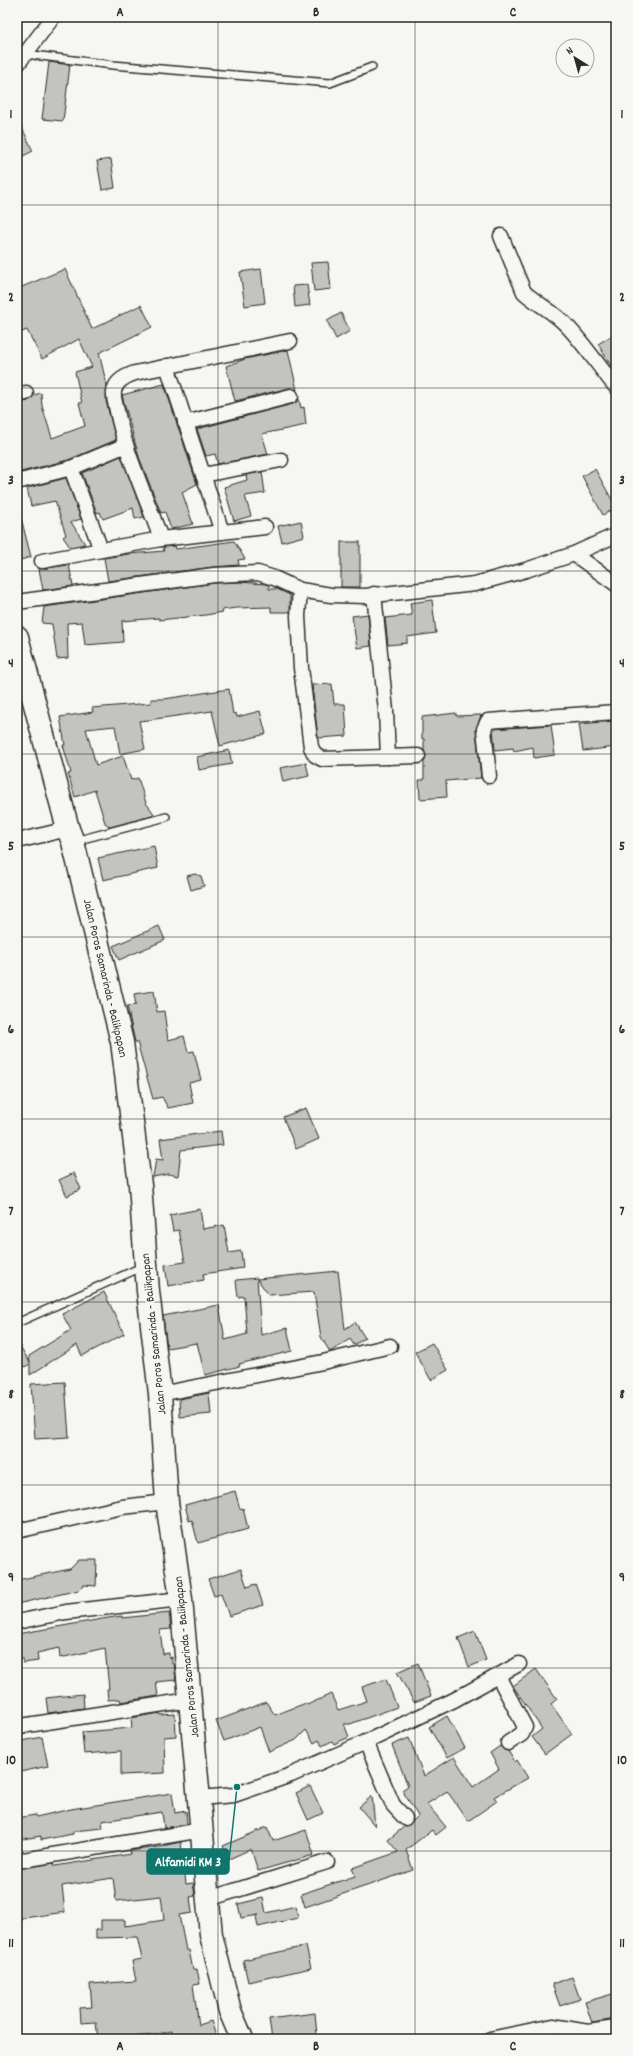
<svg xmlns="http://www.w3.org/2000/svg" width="633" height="2056" font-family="Dekko,sans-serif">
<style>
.building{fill:#c3c3c0;stroke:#2b2b2b}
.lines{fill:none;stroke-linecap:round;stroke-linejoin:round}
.lane-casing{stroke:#2b2b2b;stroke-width:10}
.street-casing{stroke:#2b2b2b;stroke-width:17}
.highway-casing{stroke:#2b2b2b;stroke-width:25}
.lane{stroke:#f6f6f2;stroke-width:7}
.street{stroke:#f6f6f2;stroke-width:14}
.highway{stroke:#f6f6f2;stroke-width:22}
.grid{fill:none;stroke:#2b2b2b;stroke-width:1;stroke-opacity:0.55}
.labels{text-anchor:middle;stroke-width:3.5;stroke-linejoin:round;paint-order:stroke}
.street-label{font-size:12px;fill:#2b2b2b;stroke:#f6f6f2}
.leader{fill:none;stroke:#0f766e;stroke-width:1.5}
.callout-dot{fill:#0f766e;stroke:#f6f6f2;stroke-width:1.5}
.callout{fill:#0f766e;stroke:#0f766e;stroke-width:1.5}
.callout-label{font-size:13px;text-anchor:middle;font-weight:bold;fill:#fff}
.neatline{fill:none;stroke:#2b2b2b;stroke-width:1.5}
.grid-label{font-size:13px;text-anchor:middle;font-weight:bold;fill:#2b2b2b}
</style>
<rect width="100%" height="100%" fill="#f6f6f2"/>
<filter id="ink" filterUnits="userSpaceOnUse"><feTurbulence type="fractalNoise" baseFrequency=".025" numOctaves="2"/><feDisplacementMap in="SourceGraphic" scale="8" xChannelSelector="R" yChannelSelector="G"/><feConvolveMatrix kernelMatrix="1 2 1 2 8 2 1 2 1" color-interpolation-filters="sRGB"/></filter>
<g filter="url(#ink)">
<g class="building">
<polygon points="49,62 70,65 63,121 42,119"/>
<polygon points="17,117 33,151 17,159"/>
<polygon points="111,159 115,188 102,190 97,161"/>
<polygon points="328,262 331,289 314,291 311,263"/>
<polygon points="65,269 92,329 141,305 152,327 99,353 107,386 106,401 116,440 68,460 17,473 17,403 28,401 34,395 41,393 42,406 52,438 85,426 79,403 82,403 75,372 92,367 79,339 42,359 27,330 17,334 17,289"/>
<polygon points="261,269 265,303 245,306 240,272"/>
<polygon points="307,285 310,305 295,307 293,286"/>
<polygon points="341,313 350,331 336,339 327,321"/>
<polygon points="616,333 616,374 598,344"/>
<polygon points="288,350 297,390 289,388 235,401 226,366 245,359"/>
<polygon points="164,384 197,484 182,492 193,524 171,529 165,512 161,513 139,457 122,395"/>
<polygon points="299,399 301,408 304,407 306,425 262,434 268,454 218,464 215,454 206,456 197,429 293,404"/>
<polygon points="121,456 144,517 135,519 133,508 103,519 100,512 97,513 82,473"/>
<polygon points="595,469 616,507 603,515 582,476"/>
<polygon points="262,472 265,493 245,496 251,516 234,521 224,487 247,480 246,475"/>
<polygon points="66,478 81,519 71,522 85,544 70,547 63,537 66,535 55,501 31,506 27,488"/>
<polygon points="21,518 31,557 17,561 17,519"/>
<polygon points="301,521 304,536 282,542 278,526"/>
<polygon points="234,541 245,559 238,560 239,565 213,567 108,581 104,558 129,554 164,551 163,547 175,546 176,549"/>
<rect x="341" y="542" width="19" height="45"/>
<polygon points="69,565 73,586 43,590 39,569"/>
<polygon points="240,582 265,584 269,585 269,589 277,589 290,595 290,612 271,612 271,607 236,608 222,610 223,612 206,615 159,620 159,618 122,621 123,642 85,645 82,622 67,623 68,658 57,659 52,624 42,623 44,607 215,583"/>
<polygon points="432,600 436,633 407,637 407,643 388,645 385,618 412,615 410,603"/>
<polygon points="368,614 371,646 357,648 352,616"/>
<polygon points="332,684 334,704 345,704 347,736 318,738 312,685"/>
<polygon points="229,689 233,714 236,713 237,717 260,711 266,734 220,746 212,711 148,720 139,721 145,749 120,754 115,726 86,729 96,765 123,756 131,780 138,778 146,803 155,815 110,827 105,823 95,790 75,797 68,774 71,773 63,745 65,745 60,717 93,712 92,708 151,703 151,699 164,699"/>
<polygon points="456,713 456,716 481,715 476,730 481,778 446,781 447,797 420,799 419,780 424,780 424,761 426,756 424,750 424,739 422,739 422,717"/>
<polygon points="615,721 616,747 583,751 579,724"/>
<polygon points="551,725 555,755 534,758 533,747 514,751 513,748 495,750 493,729"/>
<polygon points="229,750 232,764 199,770 197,757"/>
<polygon points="306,763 309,776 283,782 280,768"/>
<polygon points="154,846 158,868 103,880 98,858"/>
<polygon points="195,874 201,876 204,886 191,890 187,876"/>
<polygon points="159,926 165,940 119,960 113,946"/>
<polygon points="154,991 157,1012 164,1011 168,1040 184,1036 188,1052 194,1051 201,1080 189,1083 193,1103 168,1108 162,1097 153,1099 137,1042 135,1042 127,1006 136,1005 134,994"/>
<polygon points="306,1108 319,1139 296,1149 283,1117"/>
<polygon points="221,1131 223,1145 181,1150 178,1176 169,1174 153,1177 156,1159 163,1160 160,1139"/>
<polygon points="74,1173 81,1189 67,1196 59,1180"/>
<polygon points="200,1209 203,1229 224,1225 229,1253 241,1251 243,1268 203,1274 204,1280 168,1286 165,1265 185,1262 179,1230 173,1231 170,1215"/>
<polygon points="338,1271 345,1329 355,1322 365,1338 354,1345 350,1339 330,1352 321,1337 314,1292 269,1295 257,1279"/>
<polygon points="257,1278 261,1335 287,1328 292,1351 239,1364 240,1366 205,1375 197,1343 167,1348 163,1316 219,1305 225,1340 247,1334 244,1296 238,1297 236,1280"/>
<polygon points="104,1292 124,1334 82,1356 77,1345 30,1375 30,1364 17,1371 17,1341 30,1363 29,1356 71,1330 62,1314"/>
<polygon points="432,1343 448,1370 431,1380 415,1352"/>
<polygon points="65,1382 69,1437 35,1439 31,1384"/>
<polygon points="209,1393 211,1414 180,1417 179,1399"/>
<polygon points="235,1491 240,1509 243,1508 248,1529 198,1543 192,1520 189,1521 185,1505"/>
<polygon points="79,1560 97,1560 96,1586 84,1585 79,1590 17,1604 17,1580 70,1569"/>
<polygon points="241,1569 247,1587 256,1584 263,1605 229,1616 221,1594 214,1596 208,1579"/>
<polygon points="169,1613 171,1629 160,1630 163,1654 169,1653 169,1658 172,1657 172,1664 174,1664 176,1680 156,1682 158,1696 121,1702 120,1699 108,1700 107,1689 109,1689 105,1648 60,1658 59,1648 37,1653 38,1661 23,1663 22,1658 17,1658 17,1634 108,1618 122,1616 122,1618"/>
<polygon points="475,1631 486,1660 469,1667 458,1638"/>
<polygon points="418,1663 431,1696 414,1702 397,1672"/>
<polygon points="536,1669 557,1699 551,1704 572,1734 545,1754 532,1737 542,1729 513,1686"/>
<polygon points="386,1679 397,1707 350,1724 344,1724 349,1737 334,1744 332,1741 322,1746 319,1740 314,1743 306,1730 296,1740 269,1752 260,1727 224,1741 216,1721 266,1702 275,1715 306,1703 307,1705 331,1694 338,1710 367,1701 362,1687"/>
<polygon points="83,1694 84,1708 48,1713 46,1698"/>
<polygon points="160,1713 160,1715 175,1714 176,1736 164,1737 165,1773 121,1775 121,1751 84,1754 82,1732 132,1728 131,1718"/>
<polygon points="447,1716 465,1748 447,1758 429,1727"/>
<polygon points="42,1737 48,1766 20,1772 17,1758 17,1742"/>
<polygon points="409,1738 424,1776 454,1757 473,1787 499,1769 490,1753 500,1746 504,1750 508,1751 515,1762 517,1760 528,1778 494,1797 497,1801 468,1821 447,1791 427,1804 446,1827 436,1835 432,1830 406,1850 413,1870 305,1907 301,1894 355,1876 352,1868 398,1852 388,1840 405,1826 410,1824 418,1816 402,1790 408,1786 392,1745"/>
<polygon points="310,1786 323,1813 308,1820 296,1793"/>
<polygon points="172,1793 175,1813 186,1811 187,1824 164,1828 162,1812 102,1821 103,1828 73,1831 73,1834 41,1840 41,1836 17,1840 17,1818 35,1815 36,1817 71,1809"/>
<polygon points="372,1796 375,1826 359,1807"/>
<polygon points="267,1827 273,1841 306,1830 314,1855 258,1871 251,1849 229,1859 223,1846"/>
<polygon points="181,1842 186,1884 193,1883 195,1896 190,1897 192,1913 179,1915 186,1950 189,1950 193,1970 197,1969 200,1984 193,1985 199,2025 211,2021 217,2039 174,2039 171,2031 154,2035 98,2039 96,2022 81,2023 80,2008 92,2007 90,1984 136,1981 132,1961 142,1959 137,1937 96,1938 96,1930 101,1930 101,1920 125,1920 125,1926 164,1920 161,1896 116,1901 113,1878 62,1886 65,1912 17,1919 17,1869 54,1863 55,1866 131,1854 130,1851 166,1846 166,1845"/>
<polygon points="263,1898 266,1913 296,1906 298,1918 258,1927 256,1916 259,1915 241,1918 238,1904"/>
<polygon points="306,1946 311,1968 248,1982 243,1960"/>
<polygon points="572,1977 580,1999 560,2006 552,1984"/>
<polygon points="616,1993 616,2019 592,2023 585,2002"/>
<polygon points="315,2013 317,2036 272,2039 269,2019"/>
</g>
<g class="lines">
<defs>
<g id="lane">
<polyline points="25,54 113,65 330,83 372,67"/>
<polyline points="75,841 166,817"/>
<polyline points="17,1323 144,1266"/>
</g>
<g id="street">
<polyline points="17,65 53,17"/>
<path d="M501,236L524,292C538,305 555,312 568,327C585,345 600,368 616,387"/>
<polyline points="167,366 222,532"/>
<polyline points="17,395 26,393"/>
<polyline points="185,423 291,396"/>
<polyline points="71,468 101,550"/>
<polyline points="203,475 281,460"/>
<polyline points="17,482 71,468 126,445"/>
<path d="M161,539C146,496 126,455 117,411C116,405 113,398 114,392C115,381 126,376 135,373L290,341"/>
<polyline points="574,554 616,584"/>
<polyline points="42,561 161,539 265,527"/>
<polyline points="300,590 298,616 301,668 311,747 315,755 322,759 418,756"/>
<polyline points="374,594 386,711 388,757"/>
<polyline points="17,602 214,575 258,573 274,578 300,590 331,595 365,596 475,584 526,570 574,554 616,535"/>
<polyline points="489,776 484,729 488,721 616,712"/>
<polyline points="17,841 68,829"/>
<polyline points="160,1394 323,1362 390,1346"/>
<polyline points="17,1531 122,1507 167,1502"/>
<polyline points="17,1622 66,1612 181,1599"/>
<polyline points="498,1676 525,1727 522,1734 508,1743"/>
<polyline points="21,1726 190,1700"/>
<polyline points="366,1742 393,1805 405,1818"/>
<polyline points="200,1798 234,1795 291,1775 366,1742 454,1700 519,1664"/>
<polyline points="17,1861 202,1830"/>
<polyline points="208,1899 327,1862"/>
<polyline points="490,2039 553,2026 588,2032 616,2028"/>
</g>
<polyline id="highway" points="17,637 68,829 73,842 122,1042 140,1185 148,1291 160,1394 167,1502 181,1599 211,1935 230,2011 242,2039"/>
</defs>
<use href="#lane" class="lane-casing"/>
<use href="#street" class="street-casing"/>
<use href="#highway" class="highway-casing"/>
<use href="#lane" class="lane"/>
<use href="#street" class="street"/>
<use href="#highway" class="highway"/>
</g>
</g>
<path class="grid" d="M218,17V2039M415,17V2039M17,205H616M17,388H616M17,571H616M17,754H616M17,937H616M17,1119H616M17,1302H616M17,1485H616M17,1668H616M17,1851H616"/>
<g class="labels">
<g class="street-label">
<text transform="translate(106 978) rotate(77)" y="4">Jalan Poros Samarinda - Balikpapan</text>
<text transform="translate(153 1334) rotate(-96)" y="4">Jalan Poros Samarinda - Balikpapan</text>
<text transform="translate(186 1657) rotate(-96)" y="4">Jalan Poros Samarinda - Balikpapan</text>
</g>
</g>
<path class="leader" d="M237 1787L229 1861"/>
<circle class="callout-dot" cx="237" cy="1787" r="4"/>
<rect class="callout" x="147" y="1849" width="82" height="25" rx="4"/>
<g class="callout-label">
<text x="188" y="1866">Alfamidi KM 3</text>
</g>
<rect width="633" height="2056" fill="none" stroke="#f6f6f2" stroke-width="44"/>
<g transform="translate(575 58) rotate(323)"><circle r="19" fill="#f6f6f2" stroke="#a5a5a2"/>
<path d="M0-3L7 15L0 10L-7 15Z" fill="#2b2b2b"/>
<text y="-6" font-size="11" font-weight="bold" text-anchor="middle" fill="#2b2b2b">N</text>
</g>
<rect x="22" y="22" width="589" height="2012" class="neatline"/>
<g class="grid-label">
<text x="120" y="16">A</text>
<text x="316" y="16">B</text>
<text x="513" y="16">C</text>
<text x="11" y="118">1</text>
<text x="622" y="118">1</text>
<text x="11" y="301">2</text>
<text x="622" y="301">2</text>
<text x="11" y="484">3</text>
<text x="622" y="484">3</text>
<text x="11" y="667">4</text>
<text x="622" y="667">4</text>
<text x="11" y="850">5</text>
<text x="622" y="850">5</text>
<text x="11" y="1033">6</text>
<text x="622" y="1033">6</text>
<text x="11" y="1215">7</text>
<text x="622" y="1215">7</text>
<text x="11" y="1398">8</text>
<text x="622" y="1398">8</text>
<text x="11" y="1581">9</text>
<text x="622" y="1581">9</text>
<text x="11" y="1764">10</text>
<text x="622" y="1764">10</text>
<text x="11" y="1947">11</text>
<text x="622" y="1947">11</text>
<text x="120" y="2050">A</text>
<text x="316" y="2050">B</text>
<text x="513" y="2050">C</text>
</g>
</svg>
